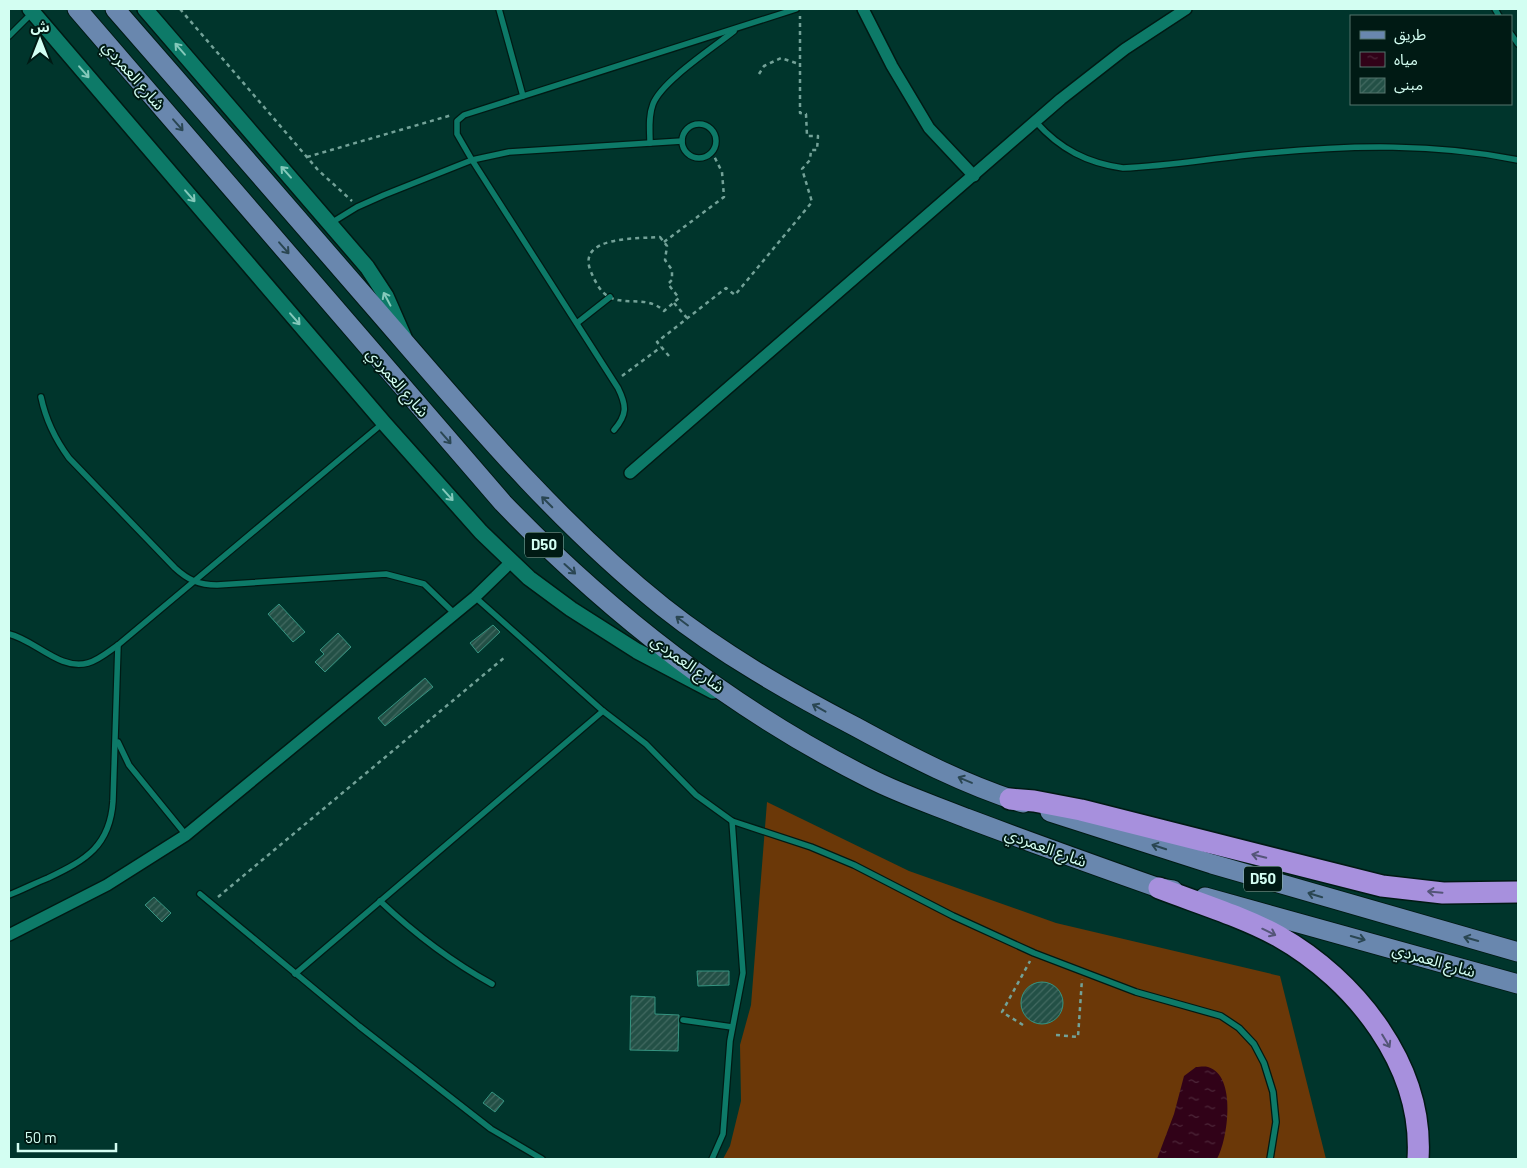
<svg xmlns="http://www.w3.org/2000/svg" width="1527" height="1168" font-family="Barlow,'Noto Sans Arabic',sans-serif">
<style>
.grass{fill:#6b3808}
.water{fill:url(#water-ripples)}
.building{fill:url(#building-hatch);stroke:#359481}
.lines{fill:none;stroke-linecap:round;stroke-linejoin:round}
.service-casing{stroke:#001a14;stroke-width:8}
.minor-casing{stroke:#001a14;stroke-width:14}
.tertiary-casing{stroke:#001a14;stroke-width:18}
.primary-casing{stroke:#001a14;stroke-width:21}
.motorway-casing{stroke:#001a14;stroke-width:24}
.path{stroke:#73a298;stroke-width:2.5;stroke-dasharray:4 4;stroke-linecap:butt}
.service{stroke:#0d7a68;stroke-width:5.5}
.minor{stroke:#0d7a68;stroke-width:11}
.tertiary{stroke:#0d7a68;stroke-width:15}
.primary{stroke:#6987ae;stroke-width:19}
.motorway{stroke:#a790dd;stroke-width:21}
.oneway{stroke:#84c9bb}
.oneway2{stroke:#2a4652}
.oneway3{stroke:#545578}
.labels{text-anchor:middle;stroke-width:4;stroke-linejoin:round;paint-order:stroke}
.shield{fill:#001a14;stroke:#94baaf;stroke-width:1}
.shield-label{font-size:15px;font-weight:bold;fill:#d3fef2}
.street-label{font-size:16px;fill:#d3fef2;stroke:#001a14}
</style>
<defs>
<pattern id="water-ripples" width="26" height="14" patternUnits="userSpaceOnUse" patternTransform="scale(1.25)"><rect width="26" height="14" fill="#310218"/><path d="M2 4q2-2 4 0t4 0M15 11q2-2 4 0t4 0" fill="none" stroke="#4e283a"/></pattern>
<pattern id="building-hatch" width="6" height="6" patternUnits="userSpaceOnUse" patternTransform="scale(1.25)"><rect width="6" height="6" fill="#235046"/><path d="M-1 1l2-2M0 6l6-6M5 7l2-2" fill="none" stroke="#426a61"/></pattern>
</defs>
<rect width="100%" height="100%" fill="#00352c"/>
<polygon class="grass" points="767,802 909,871 1056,923 1280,976 1326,1159 723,1159 730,1146 741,1101 740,1045 751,1005"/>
<path class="water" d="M1196,1067C1199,1067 1204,1066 1208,1067C1237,1075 1228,1140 1217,1159H1157L1174,1114L1184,1076Z"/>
<g class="building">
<polygon points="279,604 305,632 293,642 268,614"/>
<polygon points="493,625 500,632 478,653 470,643"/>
<polygon points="338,633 351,647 325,672 315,662 324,654 320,650"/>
<polygon points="425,678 433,687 385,726 378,718"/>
<polygon points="154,897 171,913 162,922 145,905"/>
<polygon points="697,971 729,971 729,985 698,986"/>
<circle cx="1042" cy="1003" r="21"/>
<polygon points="631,996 655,997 655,1014 679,1015 678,1051 630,1050"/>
<polygon points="492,1092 504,1101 495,1112 483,1103"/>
</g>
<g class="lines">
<defs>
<g id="service">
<polyline points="499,9 523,96"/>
<polyline points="1495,9 1499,16"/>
<polyline points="1511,34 1518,44"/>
<polyline points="9,36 31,14"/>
<path d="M1036,122C1060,149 1087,163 1123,168C1171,166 1219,157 1267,153C1351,145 1435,143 1518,160"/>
<circle cx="699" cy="141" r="17"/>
<path d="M650,143C650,130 648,117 653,104C662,81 713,48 734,31"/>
<polyline points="331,223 357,207 384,195 472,160 509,152 682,141"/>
<polyline points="577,323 610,297"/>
<path d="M41,397C46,421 55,439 69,458L175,568C188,580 199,585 217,585L386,574L424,584L454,613"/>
<path d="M614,430C627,415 627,406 618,388L472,160L457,134V121L464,115L796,9"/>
<polyline points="475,597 603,711 646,744 696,795 732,821 811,847 854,865 953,916 1034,953 1136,992 1221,1016 1239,1028 1254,1044 1264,1063 1273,1092 1276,1122 1270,1159"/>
<path d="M9,634C35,640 60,671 88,663C99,660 109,651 118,645L383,423"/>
<polyline points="118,742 129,765 186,835"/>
<polyline points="200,894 359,1026 491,1129 542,1159"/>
<path d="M9,895C22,890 35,883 48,878C86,860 110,846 113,801L118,645"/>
<path d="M380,901C415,934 450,961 492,984"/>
<polyline points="295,974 603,711"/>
<polyline points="683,1020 732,1027"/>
<polyline points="712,1159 723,1134 730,1041 743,973 732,821"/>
</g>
<g id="minor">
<polyline points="863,9 892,66 929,128 974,176"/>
<polyline points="630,473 1061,99 1125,49 1186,9"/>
<polyline points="9,935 107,885 186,835 475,597 511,562"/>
</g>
<g id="tertiary">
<polyline points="30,9 384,423 481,532 529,578 571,609 637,651 713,691"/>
<polyline points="145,9 367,267 386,296 404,337"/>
</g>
<g id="primary">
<path d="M77,9L503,503C608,612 733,710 869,778C900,794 934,805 966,818C1030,842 1094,865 1159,888L1173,890"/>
<path d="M115,9C200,106 285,204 369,301C462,408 552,518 663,607C722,654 789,692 856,727C909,756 965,785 1023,803"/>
<polyline points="1050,812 1212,864 1518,952"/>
<polyline points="1205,897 1518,984"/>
</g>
<g id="motorway">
<polyline points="1010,799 1034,801 1081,810 1382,886 1443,893 1518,892"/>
<path d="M1159,888C1198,903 1241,916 1278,936C1356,980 1424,1066 1418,1159"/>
</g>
</defs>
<use href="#service" class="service-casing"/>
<use href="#minor" class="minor-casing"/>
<use href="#tertiary" class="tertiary-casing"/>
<use href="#primary" class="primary-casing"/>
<use href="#motorway" class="motorway-casing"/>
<g class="path">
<polyline points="180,9 318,170 352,201"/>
<polyline points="759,74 764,66 781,58 799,64"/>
<polyline points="307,157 452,115"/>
<path d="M660,237L667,246L665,260L672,270V280L668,284L679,298L664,311C647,295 627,306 609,297C600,292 595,281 591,272C575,235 640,239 660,237Z"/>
<polyline points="664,242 724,197 722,172 712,152"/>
<polyline points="674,303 687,318"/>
<polyline points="669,356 657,342 726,288 735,295 812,202 802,169 810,160 811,150 817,150 818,136 807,136 806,114 800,113 800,16"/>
<polyline points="622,376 661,347"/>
<polyline points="218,897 505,657"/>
<polyline points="1023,1025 1002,1012 1030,961"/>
<polyline points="1056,1035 1078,1037 1082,979"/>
</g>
<use href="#service" class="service"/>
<use href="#minor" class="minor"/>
<use href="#tertiary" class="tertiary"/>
<use href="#primary" class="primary"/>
<use href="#motorway" class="motorway"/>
</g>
<defs><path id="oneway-shaft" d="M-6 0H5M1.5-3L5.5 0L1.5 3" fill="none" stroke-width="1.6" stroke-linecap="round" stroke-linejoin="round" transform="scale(1.25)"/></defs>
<g class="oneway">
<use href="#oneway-shaft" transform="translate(180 49) rotate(-131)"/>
<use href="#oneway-shaft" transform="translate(84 72) rotate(49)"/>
<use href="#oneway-shaft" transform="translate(286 172) rotate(-132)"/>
<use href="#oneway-shaft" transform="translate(190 196) rotate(49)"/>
<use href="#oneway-shaft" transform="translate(387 299) rotate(-118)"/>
<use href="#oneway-shaft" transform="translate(295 319) rotate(49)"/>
<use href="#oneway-shaft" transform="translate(448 495) rotate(48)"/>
</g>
<g class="oneway2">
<use href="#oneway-shaft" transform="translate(178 125) rotate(49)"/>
<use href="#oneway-shaft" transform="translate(284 248) rotate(49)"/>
<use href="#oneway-shaft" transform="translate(446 438) rotate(49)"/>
<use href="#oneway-shaft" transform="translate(547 502) rotate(-135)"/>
<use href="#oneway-shaft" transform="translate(570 569) rotate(42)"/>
<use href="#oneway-shaft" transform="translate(682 621) rotate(-143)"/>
<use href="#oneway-shaft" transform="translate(819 708) rotate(-151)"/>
<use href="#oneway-shaft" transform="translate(965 780) rotate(-157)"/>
<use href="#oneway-shaft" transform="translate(1159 847) rotate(-162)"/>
<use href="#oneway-shaft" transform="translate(1315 895) rotate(-163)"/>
<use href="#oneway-shaft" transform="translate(1358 938) rotate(16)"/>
<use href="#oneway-shaft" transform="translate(1471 939) rotate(-164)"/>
</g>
<g class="oneway3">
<use href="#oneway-shaft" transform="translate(1259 856) rotate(-166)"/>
<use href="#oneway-shaft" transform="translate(1435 892) rotate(-175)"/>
<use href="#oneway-shaft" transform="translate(1269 932) rotate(26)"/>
<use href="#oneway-shaft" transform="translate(1386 1041) rotate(59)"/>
</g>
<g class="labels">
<g class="shield">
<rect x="525" y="532.5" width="38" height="25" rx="4"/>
<rect x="1244" y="866.5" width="38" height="25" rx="4"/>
</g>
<g class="shield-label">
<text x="544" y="550">D50</text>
<text x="1263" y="884">D50</text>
</g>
<g class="street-label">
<text transform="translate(134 75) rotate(49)" y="6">شارع العمردي</text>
<text transform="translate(398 382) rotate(49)" y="6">شارع العمردي</text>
<text transform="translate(688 663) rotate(36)" y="6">شارع العمردي</text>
<text transform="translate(1046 847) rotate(20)" y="6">شارع العمردي</text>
<text transform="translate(1434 960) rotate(16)" y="6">شارع العمردي</text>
</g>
</g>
<rect width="1527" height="1168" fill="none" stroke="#d3fef2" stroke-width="20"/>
<rect x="1350" y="15" width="162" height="90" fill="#001a14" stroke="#54756d"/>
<rect x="1360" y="31" width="25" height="8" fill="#6987ae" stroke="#54756d"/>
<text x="1394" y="40" font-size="15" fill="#d3fef2">طريق</text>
<rect x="1360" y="52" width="25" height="15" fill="url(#water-ripples)" stroke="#54756d"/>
<text x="1394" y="65" font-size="15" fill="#d3fef2">مياه</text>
<rect x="1360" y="78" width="25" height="15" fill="url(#building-hatch)" stroke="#54756d"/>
<text x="1394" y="90" font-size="15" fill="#d3fef2">مبنى</text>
<g transform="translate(40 40)" stroke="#001a14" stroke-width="4" paint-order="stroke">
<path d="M0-4L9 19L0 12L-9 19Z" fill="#d3fef2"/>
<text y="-8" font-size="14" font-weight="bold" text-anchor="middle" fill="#d3fef2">ش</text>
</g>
<path d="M18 1143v8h98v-8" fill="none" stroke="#d3fef2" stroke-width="2.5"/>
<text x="25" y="1143" font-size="15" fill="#d3fef2" stroke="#001a14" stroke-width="4" paint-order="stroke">50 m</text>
</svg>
